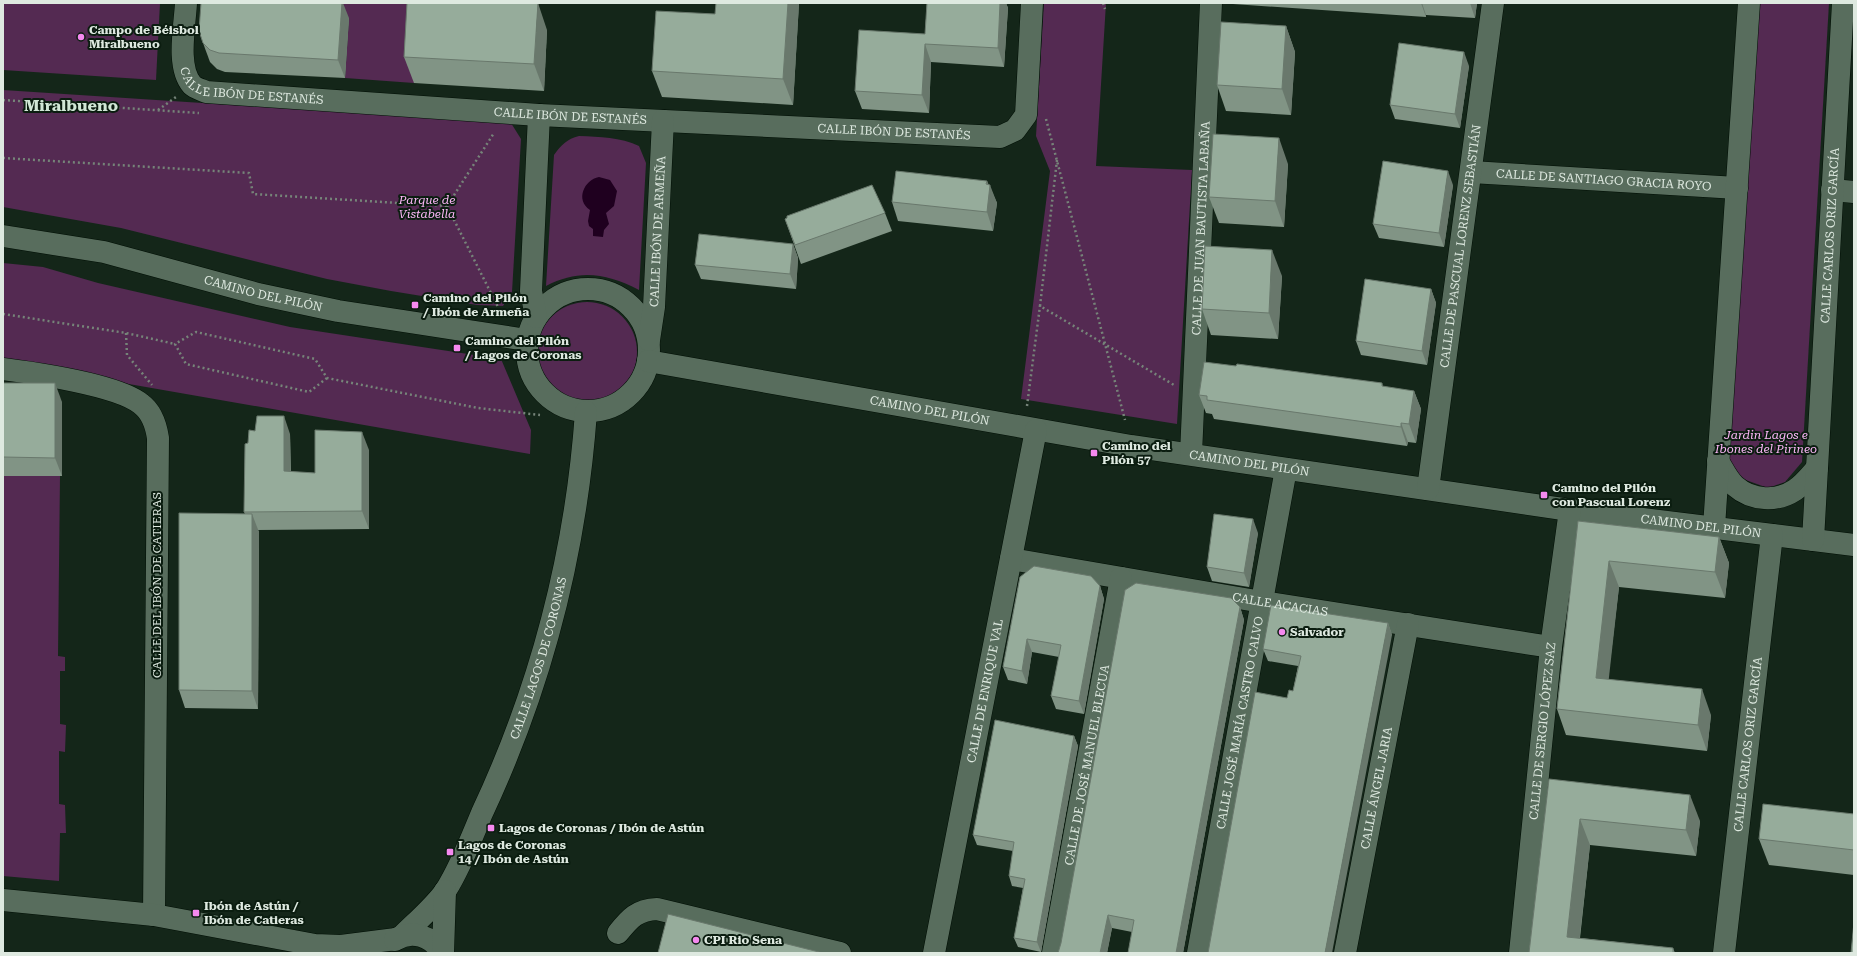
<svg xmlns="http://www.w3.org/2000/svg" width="1857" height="956" font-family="'Roboto Serif',serif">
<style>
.green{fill:#542a52}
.water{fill:#1f001f}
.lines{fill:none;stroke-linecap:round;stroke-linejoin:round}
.minor-casing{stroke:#010f05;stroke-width:23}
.path{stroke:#768479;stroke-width:2.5;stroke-dasharray:2 3;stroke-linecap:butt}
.minor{stroke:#586d5d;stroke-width:22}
.wall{fill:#819485}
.shaded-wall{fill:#69786c}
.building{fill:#96ac9b;stroke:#69786c}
.poi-dot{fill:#f589ef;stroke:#0b1d10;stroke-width:1.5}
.labels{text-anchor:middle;stroke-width:4;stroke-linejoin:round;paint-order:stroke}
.poi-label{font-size:12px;font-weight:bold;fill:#dee9e0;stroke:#0b1d10;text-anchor:start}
.street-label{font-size:12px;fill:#dee9e0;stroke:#0b1d10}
.park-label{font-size:12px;font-style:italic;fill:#fdb7f8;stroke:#0b1d10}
.district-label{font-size:16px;font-weight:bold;fill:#d1e7d6;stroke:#0b1d10}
</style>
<rect width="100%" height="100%" fill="#142619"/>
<g class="green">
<polygon points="3,3 160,3 156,80 3,70"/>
<polygon points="282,3 418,3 414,83 345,78 349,18"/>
<polygon points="1044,3 1106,3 1096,166 1192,170 1177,424 1021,399 1050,171 1036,136"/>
<polygon points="1760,3 1829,3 1802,462 1785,482 1768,488 1743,479 1727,460"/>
<polygon points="3,90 511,123 521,139 512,292 503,306 477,305 391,291 327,279 121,228 3,207"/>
<path d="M579,136C600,137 620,137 639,146L646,163L639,290C606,273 579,269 546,286L554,155C561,145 567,139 579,136Z"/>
<polygon points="3,263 43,267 98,283 290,327 501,359 531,430 530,454 3,362"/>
<circle cx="587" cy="352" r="50"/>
<polygon points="3,476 60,476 58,656 65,657 65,671 60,671 60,724 66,725 65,752 59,751 59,804 65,805 66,833 60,833 59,881 3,876"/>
</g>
<path class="water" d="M599,177L610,180L617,191L614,206L606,213L609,224L604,230L603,237L593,236V229L589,226L588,221L590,210C575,200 584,180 599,177Z"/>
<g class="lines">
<defs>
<g id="minor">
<path id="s1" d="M186,3C185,25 176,67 192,85C195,88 202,90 206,92L539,115L1000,137L1015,130L1026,115L1032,3"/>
<path id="s2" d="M1471,172L1737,188"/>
<polyline points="1832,190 1854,192"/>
<path id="s3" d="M3,236L104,252L258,294L338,311L527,340"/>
<circle cx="588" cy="350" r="61"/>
<polyline points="536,317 531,291 539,115"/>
<path id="s4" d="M649,340L654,307L663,121"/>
<path id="s5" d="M648,361L1131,446L1570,510L1854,545"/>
<path d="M3,369C34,373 118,385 141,404C152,412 156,425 158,438L154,915"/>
<path id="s6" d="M1191,454L1211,3"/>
<path d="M1718,461C1723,469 1728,480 1735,486C1752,501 1777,502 1795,490C1804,484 1810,476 1817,468"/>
<path id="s7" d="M1428,489L1493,3"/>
<polyline points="1714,527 1749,3"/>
<path id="s8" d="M1813,540L1843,3"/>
<path id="s9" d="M1011,559L1262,602L1551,647"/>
<polyline points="3,900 154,915 315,945 341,946 396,939"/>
<path d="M618,933C630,918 637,910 657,909L840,953"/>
<path id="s10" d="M402,936C415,923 436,905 446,890C461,866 471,839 482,813C542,685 576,553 586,412"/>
<path d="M395,940C412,929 432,936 442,953"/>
<polyline points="443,953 445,891"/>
<path id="s11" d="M934,953L1036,430"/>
<path id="s12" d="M1053,953L1121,578"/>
<path id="s13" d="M1198,953L1286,469"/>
<path id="s14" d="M1345,953L1408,624"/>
<path id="s15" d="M1520,953L1551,647L1570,510"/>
<path id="s16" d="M1724,953L1772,535"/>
</g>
</defs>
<use href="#minor" class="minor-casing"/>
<g class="path">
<polyline points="1103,3 1105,9"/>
<polyline points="3,100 199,113"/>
<polyline points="158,110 176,97"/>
<polyline points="1046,119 1125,420"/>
<polyline points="3,158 249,173 253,194 447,206 494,133"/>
<polyline points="1057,160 1040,306 1174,385"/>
<polyline points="447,206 498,307 498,314"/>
<polyline points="3,314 126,333 175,344"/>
<polyline points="126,333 127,355 152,385"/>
<polyline points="327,378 309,392 186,364 175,344 196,332 315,359 327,378 478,408 540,415"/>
<polyline points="1027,406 1040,306"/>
</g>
<use href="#minor" class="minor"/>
</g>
<g class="wall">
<polygon points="799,3 793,105 662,97 652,71 715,14"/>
<polygon points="927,3 1006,3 1008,8 1004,67 931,62 929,113 862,109 855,91 925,34"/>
<polygon points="1233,3 1477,3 1475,18 1426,15 1426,17 1233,4"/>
<polygon points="349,18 345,78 225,72 217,69 210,62 203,43"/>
<polygon points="1286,26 1295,52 1291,115 1226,111 1217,85"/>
<polygon points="547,30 544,91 414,83 404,57"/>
<polygon points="1469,66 1460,128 1395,119 1390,105"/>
<polygon points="1288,164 1284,227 1219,223 1209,197"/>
<polygon points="987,181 997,203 993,231 898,221 892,202"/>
<polygon points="1453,185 1444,247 1379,238 1373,224"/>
<polygon points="885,213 892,231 801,264 785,219"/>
<polygon points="793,244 798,258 796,289 701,279 695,265"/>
<polygon points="1282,276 1278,339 1211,335 1202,309"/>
<polygon points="1431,289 1436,303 1427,365 1361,355 1356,341"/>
<polygon points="1236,366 1382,383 1383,387 1414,391 1421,409 1416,443 1408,442 1407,446 1214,419 1212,414 1206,413 1199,395"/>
<polygon points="3,383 62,402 62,476 3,476"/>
<polygon points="290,434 291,472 315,473 369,450 369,529 258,530 259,532 258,709 185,708 179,690 245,514 244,512 248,443"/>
<polygon points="1578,521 1719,537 1729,563 1725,598 1619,587 1608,679 1711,715 1707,751 1566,735 1557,709"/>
<polygon points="1258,533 1249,587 1212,581 1207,567"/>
<polygon points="1020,577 1100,586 1104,599 1084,714 1056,709 1051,696 1059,657 1032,652 1027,684 1008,680 1003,667"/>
<polygon points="1240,607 1244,620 1183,953 1128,953 1132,932 1112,928 1107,953 1058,953"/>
<polygon points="1388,623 1392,635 1287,698 1293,691 1298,666 1268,661 1263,649"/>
<polygon points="1074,736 1078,746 1041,952 1018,947 1014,938 1023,888 1012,886 1009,876 1013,851 977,845 973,835"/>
<polygon points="1549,779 1700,821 1696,856 1590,845 1580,938 1673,948 1675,953 1529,953"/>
<polygon points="1854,814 1854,875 1769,865 1759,839"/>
</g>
<g class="shaded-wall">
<polygon points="342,3 343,3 349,18 345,78 338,60"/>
<polygon points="538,3 547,30 544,91 534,64"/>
<polygon points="788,3 799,3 793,105 783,79"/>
<polygon points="1000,3 1006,3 1008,8 1004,67 998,48"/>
<polygon points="1421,3 1422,3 1426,15 1426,17"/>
<polygon points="1470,3 1477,3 1475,18"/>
<polygon points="1286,26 1295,52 1291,115 1282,89"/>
<polygon points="925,44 931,62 929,113 922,95"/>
<polygon points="1464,52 1469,66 1460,128 1455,114"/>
<polygon points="1279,138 1288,164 1284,227 1275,201"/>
<polygon points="1448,171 1453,185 1444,247 1439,233"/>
<polygon points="987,181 989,188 990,185 997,203 993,231 987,212"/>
<polygon points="793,244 798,258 796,289 790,274"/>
<polygon points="1272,250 1282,276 1278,339 1269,313"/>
<polygon points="1431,289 1436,303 1427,365 1422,351"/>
<polygon points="55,383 62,402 62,476 55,458"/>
<polygon points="1414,391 1421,409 1416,443 1409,424"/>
<polygon points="284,416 290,434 291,490 284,471"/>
<polygon points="1401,423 1408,442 1407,446 1401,427"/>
<polygon points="362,432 369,450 369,529 362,511"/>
<polygon points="252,514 259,532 258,709 252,691"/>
<polygon points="1253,519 1258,533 1249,587 1244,573"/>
<polygon points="1719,537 1729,563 1725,598 1715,572"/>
<polygon points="1609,561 1619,587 1606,704 1596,678"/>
<polygon points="1100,586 1104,599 1084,714 1079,701"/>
<polygon points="1240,607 1244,620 1183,953 1176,953"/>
<polygon points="1388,623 1392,635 1332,953 1325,953"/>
<polygon points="1027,639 1032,652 1027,684 1022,671"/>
<polygon points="1702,689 1711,715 1707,751 1698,725"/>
<polygon points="1074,736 1078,746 1041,952 1037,942"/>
<polygon points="1690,795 1700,821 1696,856 1686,830"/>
<polygon points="1580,819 1590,845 1578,953 1567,937"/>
<polygon points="1108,915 1112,928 1107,953 1100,953"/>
</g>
<g class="building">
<polygon points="201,3 342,3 338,60 219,53 210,50 203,43 199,31"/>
<polygon points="407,3 538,3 534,64 404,57"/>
<polygon points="716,3 788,3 783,79 652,71 656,11 715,14"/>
<polygon points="927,3 1000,3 998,48 925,44 922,95 855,91 859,30 925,34"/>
<polygon points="1221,22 1286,26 1282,89 1217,85"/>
<polygon points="1399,43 1464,52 1455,114 1390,105"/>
<polygon points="1213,134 1279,138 1275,201 1209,197"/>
<polygon points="1383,161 1448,171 1439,233 1373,224"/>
<polygon points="896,171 987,181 986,184 990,185 987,212 892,202"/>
<polygon points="872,185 885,213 795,245 785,219 787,218 787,216"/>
<polygon points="699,234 793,244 790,274 695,265"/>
<polygon points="1205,246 1272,250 1269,313 1202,309"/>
<polygon points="1365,279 1431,289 1422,351 1356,341"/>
<polygon points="1204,362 1236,366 1237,364 1382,383 1382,386 1414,391 1409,424 1401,423 1401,427 1207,400 1207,396 1199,395"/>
<polygon points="3,383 55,383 55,458 3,457"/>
<polygon points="257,416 284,416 284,471 315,473 315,430 362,432 362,511 244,512 245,444 248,443 249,430 255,431"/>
<polygon points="179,513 252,514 252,691 179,690"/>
<polygon points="1214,514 1253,519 1244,573 1207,567"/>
<polygon points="1578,521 1719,537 1715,572 1609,561 1596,678 1702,689 1698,725 1557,709"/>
<polygon points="1034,566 1091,576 1100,586 1079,701 1051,696 1061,645 1027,639 1022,671 1003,667 1020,577"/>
<polygon points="1136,583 1231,598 1240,607 1176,953 1128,953 1134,920 1108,915 1100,953 1058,953 1061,943 1125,590"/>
<polygon points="1271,605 1388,623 1325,953 1208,953 1255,692 1287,698 1289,690 1293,691 1301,656 1263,649"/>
<polygon points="995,720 1074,736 1037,942 1014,938 1025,879 1009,876 1014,842 973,835"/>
<polygon points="1549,779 1690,795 1686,830 1580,819 1567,937 1673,948 1673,953 1529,953"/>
<polygon points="1763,804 1854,814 1854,850 1759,839"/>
<polygon points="668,914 823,953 658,953"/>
<polygon points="1854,922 1854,953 1851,953"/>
</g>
<g class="poi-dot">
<circle cx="81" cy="37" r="4"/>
<rect x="411" y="301" width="8" height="8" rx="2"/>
<rect x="453" y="344" width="8" height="8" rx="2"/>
<rect x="1090" y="449" width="8" height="8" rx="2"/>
<rect x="1540" y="491" width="8" height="8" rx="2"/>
<circle cx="1282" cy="632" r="4"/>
<rect x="487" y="824" width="8" height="8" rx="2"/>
<rect x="446" y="848" width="8" height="8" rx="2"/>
<rect x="192" y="909" width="8" height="8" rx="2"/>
<circle cx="696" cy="940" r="4"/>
</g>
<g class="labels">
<g class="poi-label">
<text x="89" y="34">Campo de Béisbol<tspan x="89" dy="14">Miralbueno</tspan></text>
<text x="423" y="302">Camino del Pilón<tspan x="423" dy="14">/ Ibón de Armeña</tspan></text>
<text x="465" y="345">Camino del Pilón<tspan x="465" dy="14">/ Lagos de Coronas</tspan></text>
<text x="1102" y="450">Camino del<tspan x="1102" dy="14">Pilón 57</tspan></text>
<text x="1552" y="492">Camino del Pilón<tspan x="1552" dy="14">con Pascual Lorenz</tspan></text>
<text x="1290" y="636">Salvador</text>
<text x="499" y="832">Lagos de Coronas / Ibón de Astún</text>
<text x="458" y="849">Lagos de Coronas<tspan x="458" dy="14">14 / Ibón de Astún</tspan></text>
<text x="204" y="910">Ibón de Astún /<tspan x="204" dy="14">Ibón de Catieras</tspan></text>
<text x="704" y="944">CPI Rio Sena</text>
</g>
<g class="street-label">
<text dy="4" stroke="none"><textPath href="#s1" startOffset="141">CALLE IBÓN DE ESTANÉS</textPath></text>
<text dy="4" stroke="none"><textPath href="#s1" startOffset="465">CALLE IBÓN DE ESTANÉS</textPath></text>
<text dy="4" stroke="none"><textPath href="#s1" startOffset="789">CALLE IBÓN DE ESTANÉS</textPath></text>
<text dy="4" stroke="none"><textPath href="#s2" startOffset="133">CALLE DE SANTIAGO GRACIA ROYO</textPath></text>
<text dy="4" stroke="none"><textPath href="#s6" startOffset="226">CALLE DE JUAN BAUTISTA LABAÑA</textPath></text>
<text dy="4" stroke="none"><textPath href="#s4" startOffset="109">CALLE IBÓN DE ARMEÑA</textPath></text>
<text dy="4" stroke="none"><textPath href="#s8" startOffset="305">CALLE CARLOS ORIZ GARCÍA</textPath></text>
<text dy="4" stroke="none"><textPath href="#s7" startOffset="245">CALLE DE PASCUAL LORENZ SEBASTIÁN</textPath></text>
<text dy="4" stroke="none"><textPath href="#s3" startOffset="267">CAMINO DEL PILÓN</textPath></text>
<text dy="4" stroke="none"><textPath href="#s5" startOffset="286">CAMINO DEL PILÓN</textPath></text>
<text dy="4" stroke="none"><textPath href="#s5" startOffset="610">CAMINO DEL PILÓN</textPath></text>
<text dy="4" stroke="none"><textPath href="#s5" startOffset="1066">CAMINO DEL PILÓN</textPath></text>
<text transform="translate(157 585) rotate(-90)" y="4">CALLE DEL IBÓN DE CATIERAS</text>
<text dy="4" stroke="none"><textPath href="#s9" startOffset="273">CALLE ACACIAS</textPath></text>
<text dy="4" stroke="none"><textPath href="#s10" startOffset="314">CALLE LAGOS DE CORONAS</textPath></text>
<text dy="4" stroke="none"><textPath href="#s11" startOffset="267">CALLE DE ENRIQUE VAL</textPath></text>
<text dy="4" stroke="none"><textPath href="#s13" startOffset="234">CALLE JOSÉ MARÍA CASTRO CALVO</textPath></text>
<text dy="4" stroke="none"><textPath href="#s15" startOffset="223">CALLE DE SERGIO LÓPEZ SAZ</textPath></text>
<text dy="4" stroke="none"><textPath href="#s16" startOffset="210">CALLE CARLOS ORIZ GARCÍA</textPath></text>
<text dy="4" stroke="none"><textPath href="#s12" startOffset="191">CALLE DE JOSÉ MANUEL BLECUA</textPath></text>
<text dy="4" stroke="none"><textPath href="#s14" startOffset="168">CALLE ÁNGEL JARIA</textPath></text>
</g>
<g class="park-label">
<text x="427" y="204">Parque de<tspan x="427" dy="14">Vistabella</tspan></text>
<text x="1766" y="439">Jardin Lagos e<tspan x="1766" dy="14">Ibones del Pirineo</tspan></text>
</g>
<g class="district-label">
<text x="71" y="111">Miralbueno</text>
</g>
</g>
<rect width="1857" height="956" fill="none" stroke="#dee9e0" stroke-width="8"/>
</svg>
